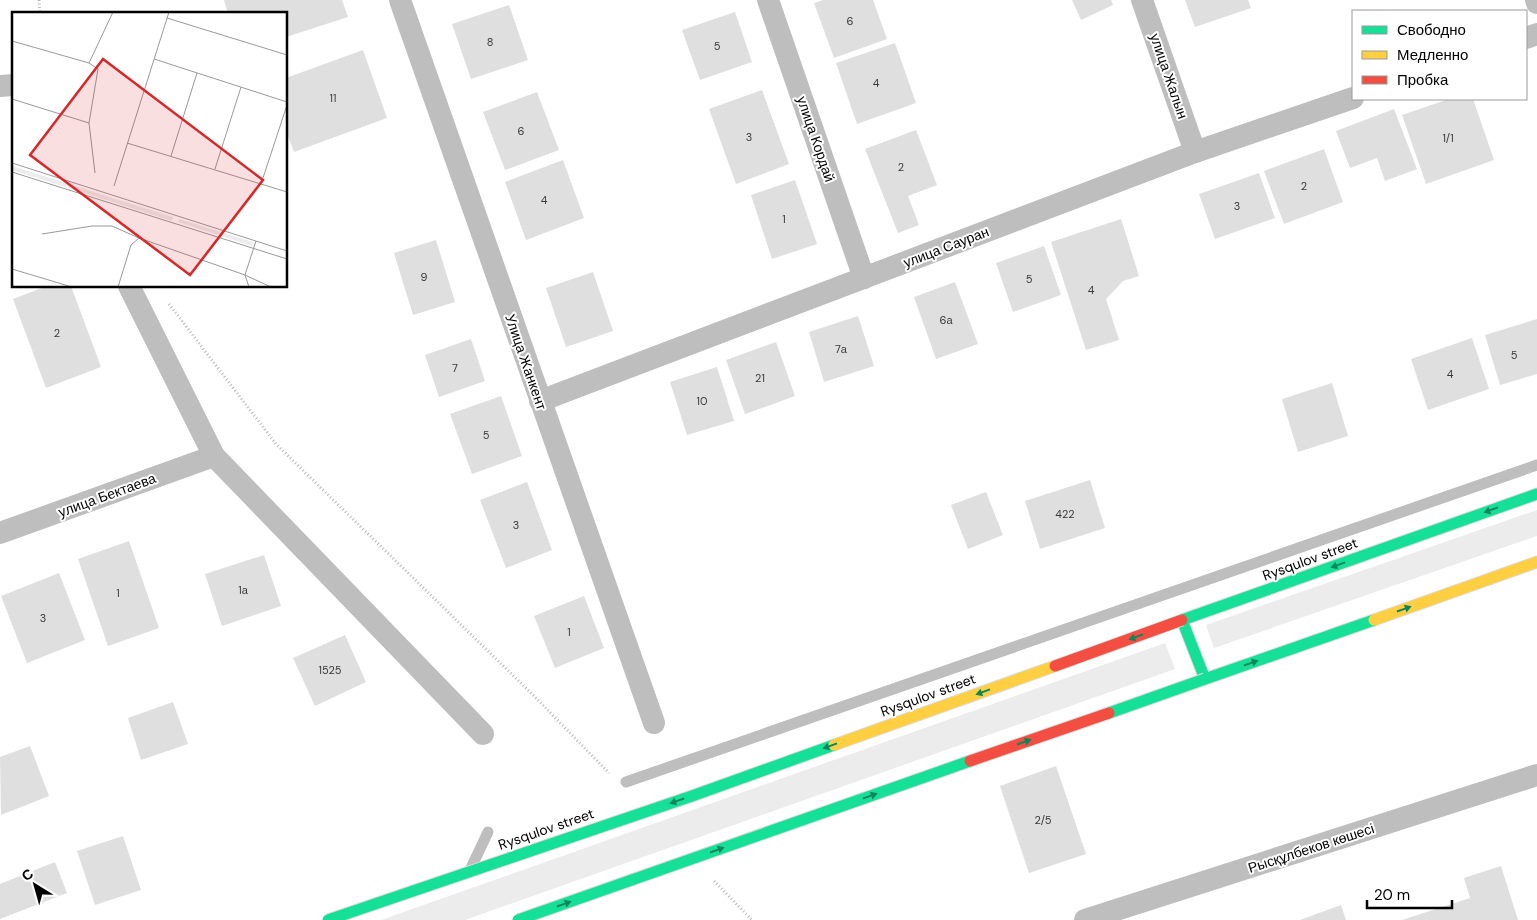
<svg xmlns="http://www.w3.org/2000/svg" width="1537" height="920" font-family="'DM Sans',sans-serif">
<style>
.green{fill:#ececec}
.building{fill:#dfdfdf}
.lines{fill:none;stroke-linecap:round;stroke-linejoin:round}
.fast-casing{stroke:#dbdbdb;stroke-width:13}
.slow-casing{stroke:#dbdbdb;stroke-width:13}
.path{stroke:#b9b9b9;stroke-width:3;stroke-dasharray:1 2.5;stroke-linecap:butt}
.lane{stroke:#bebebe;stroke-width:11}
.street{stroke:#bebebe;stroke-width:22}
.fast{stroke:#16e098;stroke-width:11}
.slow{stroke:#ffcf43;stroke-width:11}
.fast-bridge-casing{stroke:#dbdbdb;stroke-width:13;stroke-linecap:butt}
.slow-bridge-casing{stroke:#dbdbdb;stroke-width:13;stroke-linecap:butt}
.jam-bridge-casing{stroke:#dbdbdb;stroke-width:13;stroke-linecap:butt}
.fast-bridge{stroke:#16e098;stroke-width:11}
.slow-bridge{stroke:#ffcf43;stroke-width:11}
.jam-bridge{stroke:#f24e42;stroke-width:11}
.oneway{fill:#0d865b}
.labels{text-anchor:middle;stroke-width:4;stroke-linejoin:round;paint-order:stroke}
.number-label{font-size:11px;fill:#383838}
.street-label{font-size:14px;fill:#000;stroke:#fff}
.inset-road{fill:none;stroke:#999;stroke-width:1}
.view{fill:#d62828;fill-opacity:0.15;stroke:#d62828;stroke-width:2.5}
.inset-edge{fill:none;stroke:#000;stroke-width:2.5}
</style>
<rect width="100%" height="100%" fill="#fff"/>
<g class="green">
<polygon points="1537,510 1537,536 1214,648 1206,625"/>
<polygon points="1165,643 1175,669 465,920 381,920"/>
</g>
<g class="building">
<polygon points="224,0 342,0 348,17 286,37 286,14 228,14"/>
<polygon points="823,0 873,0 887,39 834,58 814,3"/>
<polygon points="1072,0 1111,0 1113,5 1081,20"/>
<polygon points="1185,0 1248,0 1251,8 1195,27"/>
<polygon points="509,5 528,60 471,79 452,24"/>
<polygon points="735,12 752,62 700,80 682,30"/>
<polygon points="895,43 916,103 857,124 836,63"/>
<polygon points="363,50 387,118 294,152 286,131 286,78"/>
<polygon points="762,90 789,164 736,184 709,109"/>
<polygon points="537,92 559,150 505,170 483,112"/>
<polygon points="1449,99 1473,99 1494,160 1426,184 1402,115"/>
<polygon points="1394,109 1417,169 1385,181 1377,158 1350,168 1336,131"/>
<polygon points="916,130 937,185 908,196 919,225 898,233 865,149"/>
<polygon points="1324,149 1343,202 1284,224 1264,171"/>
<polygon points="563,160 584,218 526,240 505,182"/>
<polygon points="1259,173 1275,218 1215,239 1199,194"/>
<polygon points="795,180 817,244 772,259 751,195"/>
<polygon points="1121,219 1139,276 1123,281 1106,299 1119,340 1086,350 1051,242"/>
<polygon points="436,240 455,302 413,315 394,253"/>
<polygon points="1044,246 1061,295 1013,312 996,263"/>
<polygon points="593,272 613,331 566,347 546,288"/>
<polygon points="955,282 978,344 936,359 914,297"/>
<polygon points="47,286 71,286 101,367 46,388 13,299"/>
<polygon points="858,316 874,366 824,382 809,332"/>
<polygon points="1537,319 1537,374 1500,385 1485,335"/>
<polygon points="1472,338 1489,389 1428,410 1411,359"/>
<polygon points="471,339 485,381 439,397 425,355"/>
<polygon points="776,342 795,396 745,414 726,360"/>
<polygon points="717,367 734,421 687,435 670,382"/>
<polygon points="1332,383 1348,436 1298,452 1282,399"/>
<polygon points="501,396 522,456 472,474 450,414"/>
<polygon points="1090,480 1105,528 1040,549 1025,501"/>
<polygon points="527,482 552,550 506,568 480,500"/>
<polygon points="986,492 1003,535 968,549 951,505"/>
<polygon points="129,541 159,628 108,646 78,559"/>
<polygon points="264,555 281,606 222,626 205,574"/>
<polygon points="59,573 85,640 27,663 1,596"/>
<polygon points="584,596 604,648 555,668 534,616"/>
<polygon points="345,635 366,682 315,706 293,658"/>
<polygon points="173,702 188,744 141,760 128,718"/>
<polygon points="30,746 49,796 1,815 0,757"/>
<polygon points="1056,766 1086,854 1029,873 1000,786"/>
<polygon points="123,836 141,890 95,905 77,851"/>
<polygon points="55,862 67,893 0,919 0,884"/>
<polygon points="1501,866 1518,920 1402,920 1470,898 1464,878"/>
<polygon points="1341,905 1346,920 1300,920"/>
</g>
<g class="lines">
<defs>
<polyline id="fast" points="1374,620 1205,679 1182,620 1537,494"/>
<polyline id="slow" points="1374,620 1537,562"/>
</defs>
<use href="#fast" class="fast-casing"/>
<use href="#slow" class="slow-casing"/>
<g class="path">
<polyline points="39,0 40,14"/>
<polyline points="169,304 276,444 531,693 609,773"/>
<polyline points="714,881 752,920"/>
</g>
<g class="lane">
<polyline points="626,782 1537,465"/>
<polyline points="471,868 488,832"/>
</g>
<g class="street">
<polyline points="400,0 654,723"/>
<polyline points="768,0 864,278"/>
<polyline points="1142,0 1195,152"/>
<polyline points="1536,0 1537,3"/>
<polyline points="1526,38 1537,34"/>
<polyline points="0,86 14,85"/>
<polyline points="129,286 214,456 483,734"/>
<polyline points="540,401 1195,152 1353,98"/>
<polyline points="0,533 214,456"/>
<polyline points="1085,920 1537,775"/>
</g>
<use href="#fast" class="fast"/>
<use href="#slow" class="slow"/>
<defs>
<g id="fast-bridge">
<polyline points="1109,713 1205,679"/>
<polyline points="328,920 692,796 834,745"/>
<polyline points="518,920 970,761"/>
</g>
<polyline id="slow-bridge" points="834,745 1055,666"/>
<g id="jam-bridge">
<polyline points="1055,666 1182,620"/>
<polyline points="970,761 1109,713"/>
</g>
</defs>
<use href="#fast-bridge" class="fast-bridge-casing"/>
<use href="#slow-bridge" class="slow-bridge-casing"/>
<use href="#jam-bridge" class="jam-bridge-casing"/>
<use href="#fast-bridge" class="fast-bridge"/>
<use href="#slow-bridge" class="slow-bridge"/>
<use href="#jam-bridge" class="jam-bridge"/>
</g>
<defs><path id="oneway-solid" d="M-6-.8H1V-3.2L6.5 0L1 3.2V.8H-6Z" transform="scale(1.25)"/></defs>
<g class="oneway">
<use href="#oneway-solid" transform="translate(1491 510) rotate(160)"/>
<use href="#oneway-solid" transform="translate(1338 565) rotate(160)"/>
<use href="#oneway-solid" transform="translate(1404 609) rotate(-19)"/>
<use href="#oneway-solid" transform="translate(1136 637) rotate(160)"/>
<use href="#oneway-solid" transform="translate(1251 663) rotate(-19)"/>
<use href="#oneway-solid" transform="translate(983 692) rotate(160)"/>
<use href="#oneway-solid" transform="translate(1024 742) rotate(-19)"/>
<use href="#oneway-solid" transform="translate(830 746) rotate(160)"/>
<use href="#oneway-solid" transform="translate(870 796) rotate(-19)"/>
<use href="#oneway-solid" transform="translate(677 801) rotate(161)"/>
<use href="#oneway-solid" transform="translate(717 850) rotate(-19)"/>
<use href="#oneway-solid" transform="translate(564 904) rotate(-19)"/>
</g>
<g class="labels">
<g class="number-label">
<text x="850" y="25">6</text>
<text x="490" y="46">8</text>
<text x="717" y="50">5</text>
<text x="876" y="87">4</text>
<text x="333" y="102">11</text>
<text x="521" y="135">6</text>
<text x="749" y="141">3</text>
<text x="1448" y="142">1/1</text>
<text x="901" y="171">2</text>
<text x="1304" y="190">2</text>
<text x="544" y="204">4</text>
<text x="1237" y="210">3</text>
<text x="784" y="223">1</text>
<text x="424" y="281">9</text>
<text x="1029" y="283">5</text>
<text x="1091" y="294">4</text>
<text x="946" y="324">6а</text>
<text x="57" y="337">2</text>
<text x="841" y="353">7а</text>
<text x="1514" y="359">5</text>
<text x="455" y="372">7</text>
<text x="1450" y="378">4</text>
<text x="760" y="382">21</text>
<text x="702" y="405">10</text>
<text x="486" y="439">5</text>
<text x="1065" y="518">422</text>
<text x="516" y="529">3</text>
<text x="243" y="594">1а</text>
<text x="118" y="597">1</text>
<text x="43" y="622">3</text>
<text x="569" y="636">1</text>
<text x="330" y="674">1525</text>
<text x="1043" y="824">2/5</text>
</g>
<g class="street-label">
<text transform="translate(1169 76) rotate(71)" y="5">улица Жалын</text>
<text transform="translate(816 139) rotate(71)" y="5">улица Кордай</text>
<text transform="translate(946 247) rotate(-21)" y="5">улица Сауран</text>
<text transform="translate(526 362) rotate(71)" y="5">Улица Жанкент</text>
<text transform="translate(107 495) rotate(-20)" y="5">улица Бектаева</text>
<text transform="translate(1310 559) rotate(-20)" y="5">Rysqulov street</text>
<text transform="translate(928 695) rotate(-20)" y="5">Rysqulov street</text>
<text transform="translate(546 829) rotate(-19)" y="5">Rysqulov street</text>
<text transform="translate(1311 848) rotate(-18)" y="5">Рысқұлбеков көшесі</text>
</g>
</g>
<g transform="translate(12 12)">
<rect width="275" height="275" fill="#fff"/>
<path d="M0,154L161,205L160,209L0,158ZM167,207L241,230L240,234L166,210Z" fill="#ececec"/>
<path class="inset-road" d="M155,6L275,43M0,29L77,51L86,57L77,111L83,161M142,47L275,90M77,51L101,0M0,87L77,111M115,131L275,180M159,144L185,61M0,151L275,239M203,157L229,75M0,160L275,247M249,172L275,93M102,174L157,0M30,222L80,214H100L127,226M0,257L60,275M106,275L119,233L127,226L233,263L244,229M237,275L233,263L259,275"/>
<path class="view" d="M91,47L251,168L178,263L18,143Z"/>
<rect width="275" height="275" class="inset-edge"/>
</g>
<rect x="1352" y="10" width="175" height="90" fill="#ffffff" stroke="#999999"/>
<rect x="1362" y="26" width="25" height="8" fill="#16e098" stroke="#999999"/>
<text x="1397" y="35" font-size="15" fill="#000000">Свободно</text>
<rect x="1362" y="51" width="25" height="8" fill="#ffcf43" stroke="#999999"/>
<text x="1397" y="60" font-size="15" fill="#000000">Медленно</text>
<rect x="1362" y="76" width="25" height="8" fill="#f24e42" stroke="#999999"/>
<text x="1397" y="85" font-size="15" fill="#000000">Пробка</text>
<g transform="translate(35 885) rotate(323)" stroke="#ffffff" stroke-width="4" paint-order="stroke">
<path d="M0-4L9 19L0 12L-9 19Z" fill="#000000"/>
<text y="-8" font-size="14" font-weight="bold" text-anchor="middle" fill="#000000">С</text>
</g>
<path d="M1367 900v8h85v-8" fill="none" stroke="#000000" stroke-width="2.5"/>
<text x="1374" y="900" font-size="15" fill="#000000" stroke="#ffffff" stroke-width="4" paint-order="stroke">20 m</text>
</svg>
